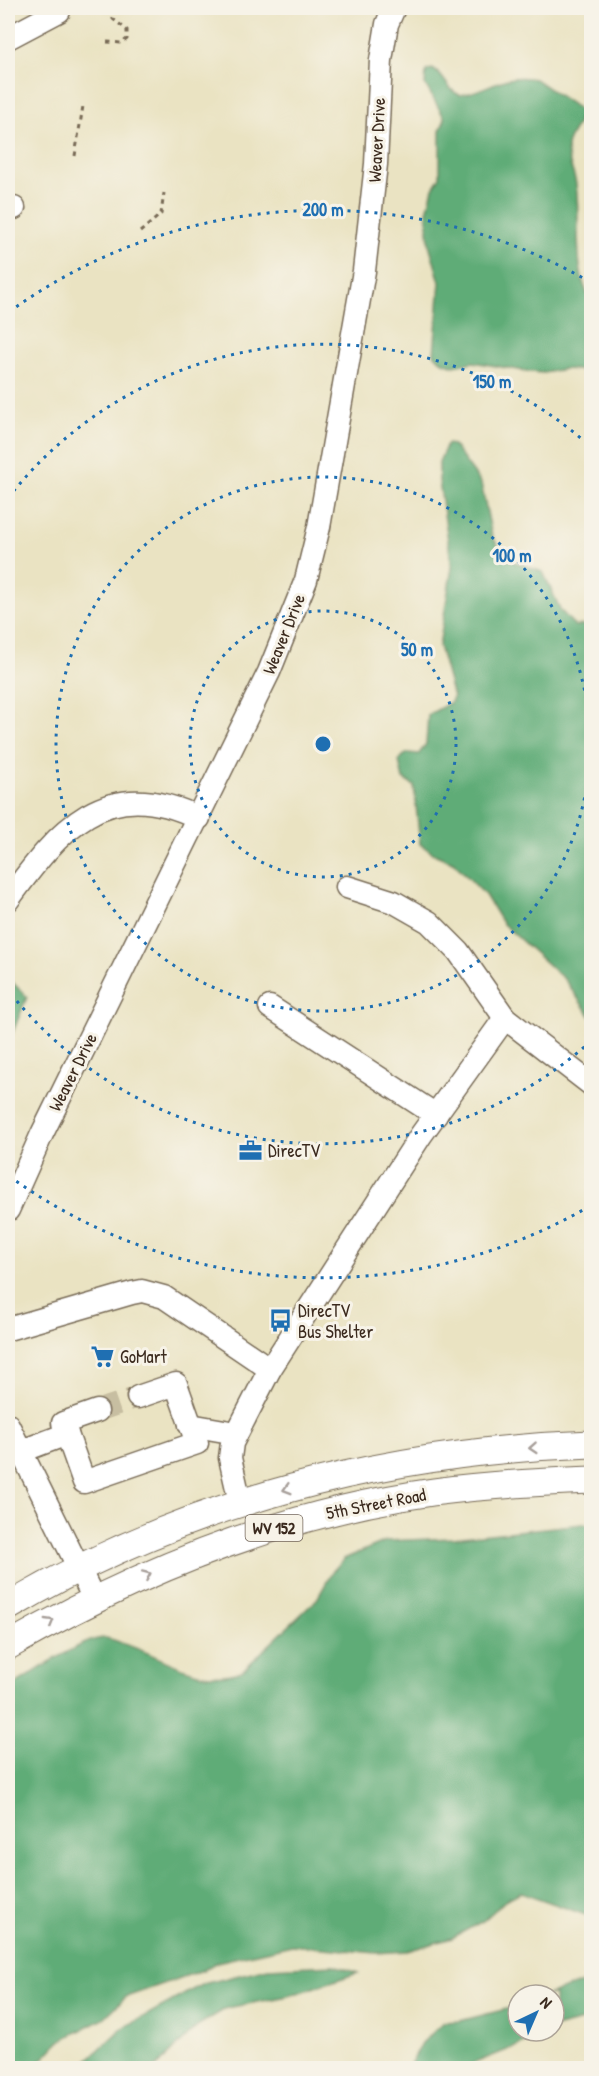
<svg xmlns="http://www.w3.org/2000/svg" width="599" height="2076" font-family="'Patrick Hand',sans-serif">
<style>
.forest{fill:#5fac77;stroke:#4d6b4a;stroke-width:1.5}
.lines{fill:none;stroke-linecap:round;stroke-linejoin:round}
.minor-tunnel{stroke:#c7bea1;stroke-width:22;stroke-dasharray:22 11;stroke-linecap:butt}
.minor-casing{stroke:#786b57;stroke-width:25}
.major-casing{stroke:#786b57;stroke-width:29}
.path{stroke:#786b57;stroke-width:3;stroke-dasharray:4.5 4.5;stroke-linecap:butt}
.minor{stroke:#fff;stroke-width:22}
.major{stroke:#fff;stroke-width:27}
.oneway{stroke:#a79f9a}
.ring{fill:none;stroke:#1f6fb2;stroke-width:3;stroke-dasharray:3 6}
.labels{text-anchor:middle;stroke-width:6;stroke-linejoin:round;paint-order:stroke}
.shield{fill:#f7f3e8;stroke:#73665b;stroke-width:1.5}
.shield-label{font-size:16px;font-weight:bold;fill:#3b2a1e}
.street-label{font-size:18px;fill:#3b2a1e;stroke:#f7f3e8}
.poi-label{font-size:18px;fill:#3b2a1e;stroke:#f7f3e8;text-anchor:start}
.centre{fill:#1f6fb2;stroke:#f7f3e8;stroke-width:3}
.ring-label{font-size:18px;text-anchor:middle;font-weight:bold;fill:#1f6fb2;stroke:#f7f3e8;stroke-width:6;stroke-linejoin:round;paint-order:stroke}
</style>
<rect width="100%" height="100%" fill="#f7f3e8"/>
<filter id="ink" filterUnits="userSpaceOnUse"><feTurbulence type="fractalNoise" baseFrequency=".0167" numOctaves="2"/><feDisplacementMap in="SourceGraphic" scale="12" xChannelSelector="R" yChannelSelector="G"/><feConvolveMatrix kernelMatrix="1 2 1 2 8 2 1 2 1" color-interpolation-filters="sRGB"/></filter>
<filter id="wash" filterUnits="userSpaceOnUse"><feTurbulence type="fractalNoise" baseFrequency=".008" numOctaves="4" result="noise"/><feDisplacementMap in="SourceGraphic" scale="24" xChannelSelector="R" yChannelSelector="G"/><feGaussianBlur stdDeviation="1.35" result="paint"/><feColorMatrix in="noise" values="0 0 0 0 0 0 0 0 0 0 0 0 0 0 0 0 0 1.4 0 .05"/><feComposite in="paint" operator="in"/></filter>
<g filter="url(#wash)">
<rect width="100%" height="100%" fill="#eae3c2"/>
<g class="forest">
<path d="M432,69C445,74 446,90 460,95C488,91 503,72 535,79L580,110C582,126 567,134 567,148C567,160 574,172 576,184C581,220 572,270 591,301V371L564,369L544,373L530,372L473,362L454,366L441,361L434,354L440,282L429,244L427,212L433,188L440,177V131L445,119L425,84L426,71Z"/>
<polygon points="447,444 453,445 481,483 492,536 506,559 543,572 561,611 575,626 591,624 591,1017 565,980 502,923 485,895 462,871 453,862 436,855 420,844 414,786 403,779 399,761 403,756 408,753 419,754 426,744 428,715 451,702 453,697 439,646 452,567 439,481 439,462"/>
<polygon points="8,978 27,997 8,1044"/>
<path d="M591,1523V1917L521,1892L507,1899L483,1921L452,1938L407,1951L376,1953L292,1945L217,1962L203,1970L126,1997L104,2018L60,2041L34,2068H8V1688C31,1676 82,1637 106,1638C112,1639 119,1642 124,1644C164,1656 200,1687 242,1671L317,1599L333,1571L344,1559L386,1541L453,1538Z"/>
<polygon points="334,1965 358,1973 288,1996 227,2008 200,2024 155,2068 79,2068 121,2029 203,1984 268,1968"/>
<polygon points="591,1980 591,2019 554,2028 554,1995 547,1995"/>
<polygon points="518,2006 518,2031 543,2031 530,2041 462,2068 408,2068 422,2043 444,2022 460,2021"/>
</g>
</g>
<g filter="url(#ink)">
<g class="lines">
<polyline class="minor-tunnel" points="97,1411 138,1397"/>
<defs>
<g id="minor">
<polyline points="8,38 59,11"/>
<polyline points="8,207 14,208"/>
<polyline points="347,887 394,902 429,922 458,951 505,1018 592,1085"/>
<path d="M8,900C59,830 105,772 199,818"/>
<polyline points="270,1007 436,1115"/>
<polyline points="8,1210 42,1134 269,672 306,580 319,527 364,271 376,164 381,60 387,24 394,8"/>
<polyline points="8,1329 132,1293 142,1291 164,1297 270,1369"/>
<polyline points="97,1411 63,1423 84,1482 197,1443 176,1384 138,1397"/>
<polyline points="8,1425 94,1599"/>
<polyline points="190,1425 236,1433"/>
<polyline points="19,1452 67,1434"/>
<polyline points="240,1502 230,1458 232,1443 270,1369 421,1135 505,1018"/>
</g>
<g id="major">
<path d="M8,1607C185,1502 386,1451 592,1444"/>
<path d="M8,1646C139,1571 282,1513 433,1492C485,1485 539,1482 592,1480"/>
</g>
</defs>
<use href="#minor" class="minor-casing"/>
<use href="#major" class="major-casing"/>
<g class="path">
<polyline points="107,42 122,43 127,39 127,30 113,19 112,13 117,8"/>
<polyline points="75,156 83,106"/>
<polyline points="140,232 161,214 164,193"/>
</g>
<use href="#minor" class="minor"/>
<use href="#major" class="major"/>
</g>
<defs><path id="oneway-chevron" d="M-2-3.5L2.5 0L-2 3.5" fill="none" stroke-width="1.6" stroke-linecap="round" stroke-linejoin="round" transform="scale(1.5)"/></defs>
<g class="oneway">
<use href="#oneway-chevron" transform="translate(533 1448) rotate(176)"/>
<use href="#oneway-chevron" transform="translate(287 1489) rotate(164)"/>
<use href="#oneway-chevron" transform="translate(147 1575) rotate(-24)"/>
<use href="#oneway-chevron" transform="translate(50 1622) rotate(-30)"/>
</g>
</g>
<g class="ring">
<circle cx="323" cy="744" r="133"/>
<circle cx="323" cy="744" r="267"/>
<path d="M591 1041A400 400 0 0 1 8 990M8 498A400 400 0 0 1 591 447"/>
<path d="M590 1206A534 534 0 0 1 9 1176M9 312A534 534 0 0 1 590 282"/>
</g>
<defs>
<symbol id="office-bare" viewBox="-9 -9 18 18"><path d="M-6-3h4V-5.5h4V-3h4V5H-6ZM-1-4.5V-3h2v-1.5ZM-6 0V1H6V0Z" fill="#1f6fb2" stroke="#f7f3e8" stroke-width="2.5" paint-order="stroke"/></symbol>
<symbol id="bus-bare" viewBox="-9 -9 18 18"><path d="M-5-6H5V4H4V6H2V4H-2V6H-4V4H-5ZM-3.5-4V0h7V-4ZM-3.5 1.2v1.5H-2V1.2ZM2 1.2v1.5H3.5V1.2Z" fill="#1f6fb2" stroke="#f7f3e8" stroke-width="2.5" paint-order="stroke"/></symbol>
<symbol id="supermarket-bare" viewBox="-9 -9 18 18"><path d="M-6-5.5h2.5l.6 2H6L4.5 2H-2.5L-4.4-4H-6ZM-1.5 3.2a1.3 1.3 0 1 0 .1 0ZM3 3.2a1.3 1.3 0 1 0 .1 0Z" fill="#1f6fb2" stroke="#f7f3e8" stroke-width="2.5" paint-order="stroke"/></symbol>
</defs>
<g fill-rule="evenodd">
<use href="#office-bare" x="234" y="1134" width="33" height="33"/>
<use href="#bus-bare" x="264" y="1304" width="33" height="33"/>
<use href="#supermarket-bare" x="86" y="1340" width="33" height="33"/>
</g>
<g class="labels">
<rect class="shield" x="245.5" y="1515" width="57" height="26" rx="4.5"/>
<g class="shield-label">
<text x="274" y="1534">WV 152</text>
</g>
<g class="street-label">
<text transform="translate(377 140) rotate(-87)" y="6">Weaver Drive</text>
<text transform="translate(284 634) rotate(-68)" y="6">Weaver Drive</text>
<text transform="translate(73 1072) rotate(-63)" y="6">Weaver Drive</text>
<text transform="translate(376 1504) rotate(-11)" y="6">5th Street Road</text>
</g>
<g class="poi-label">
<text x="268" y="1157">DirecTV</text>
<text x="298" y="1317">DirecTV<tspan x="298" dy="21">Bus Shelter</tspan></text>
<text x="120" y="1363">GoMart</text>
</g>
</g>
<circle cx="323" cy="744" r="9" class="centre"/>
<g class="ring-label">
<text x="323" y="216">200 m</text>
<text x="492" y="388">150 m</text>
<text x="512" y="562">100 m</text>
<text x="417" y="656">50 m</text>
</g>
<rect width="599" height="2076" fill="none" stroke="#f7f3e8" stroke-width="30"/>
<g transform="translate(536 2013) rotate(44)"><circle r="28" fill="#f7f3e8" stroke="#aca397" stroke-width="1.5"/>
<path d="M0-4.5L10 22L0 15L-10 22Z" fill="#1f6fb2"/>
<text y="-9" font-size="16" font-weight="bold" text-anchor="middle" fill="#3b2a1e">N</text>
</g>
</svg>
